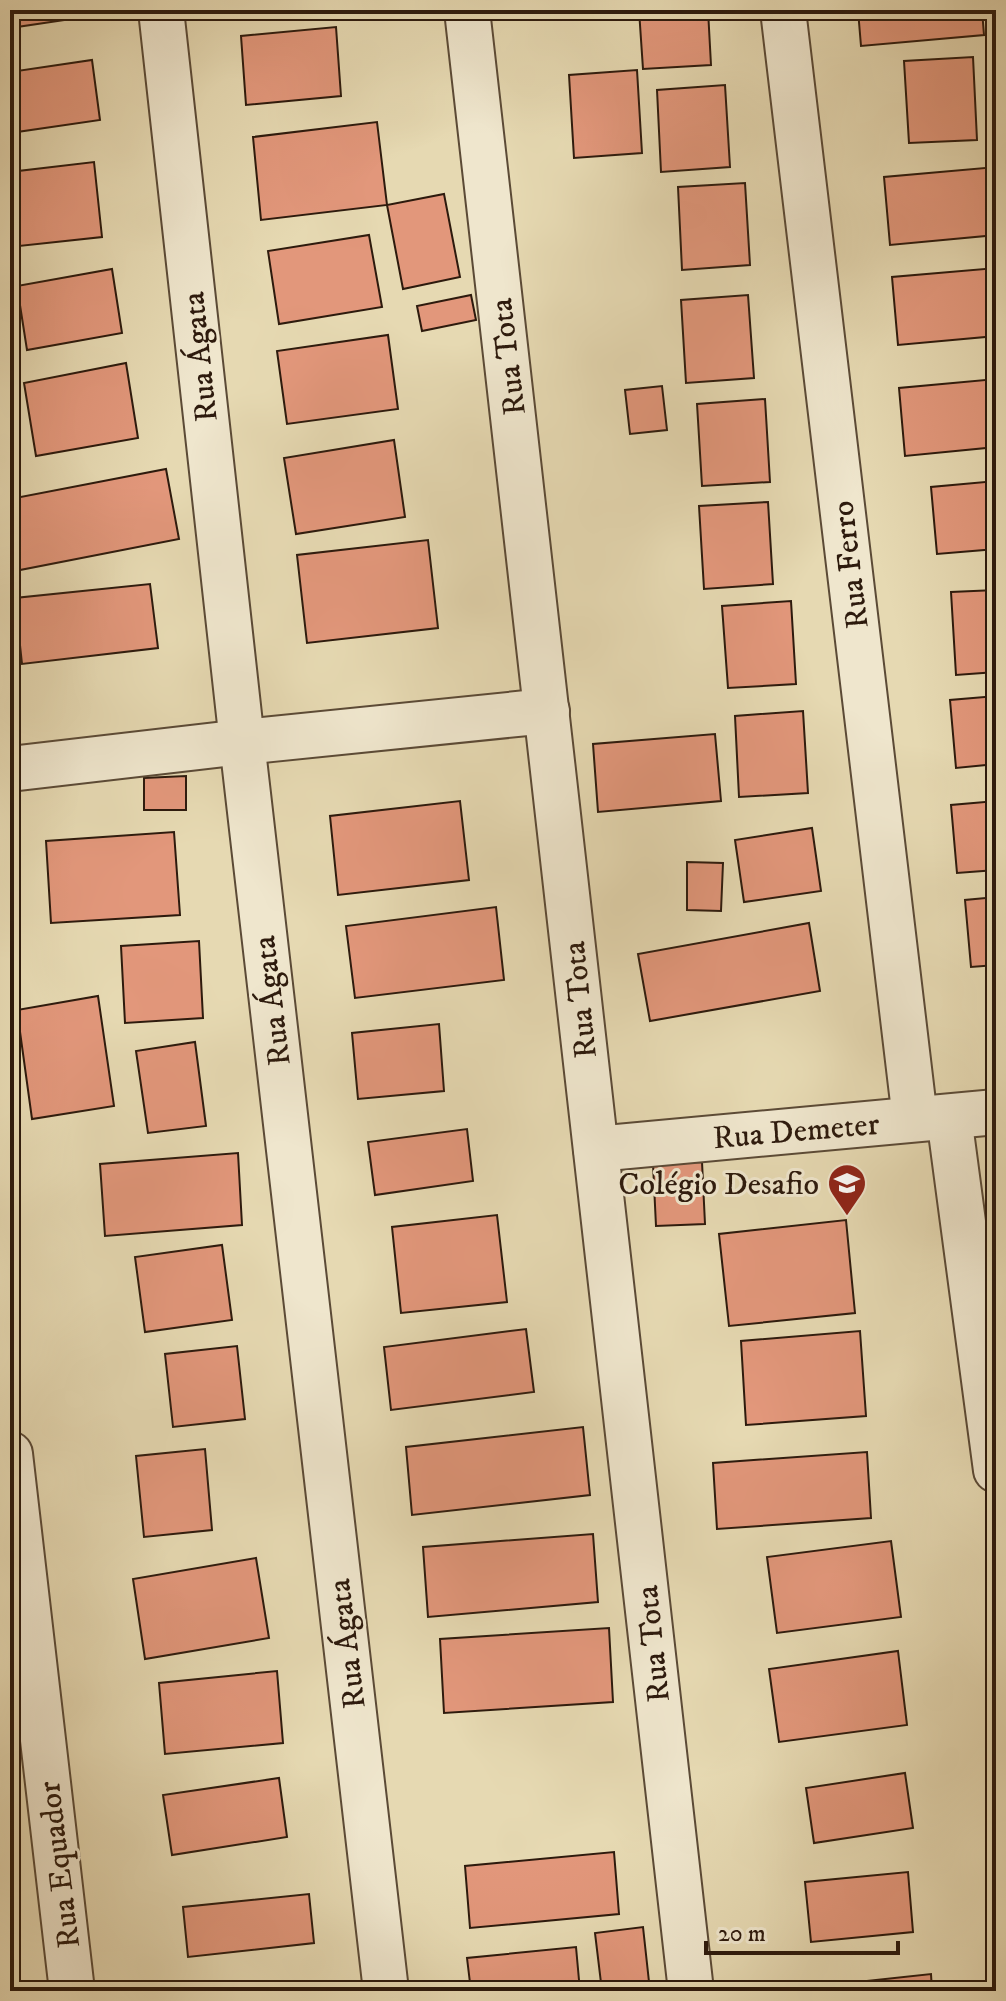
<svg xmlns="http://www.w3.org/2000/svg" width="1006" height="2001" font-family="'IM FELL DW Pica',serif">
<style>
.building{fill:#e2977b;stroke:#2d1a0d;stroke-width:2}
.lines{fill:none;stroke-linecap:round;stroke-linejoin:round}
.minor-casing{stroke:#5b4a36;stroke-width:48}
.minor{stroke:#efe6cd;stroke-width:44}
.labels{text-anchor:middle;stroke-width:6;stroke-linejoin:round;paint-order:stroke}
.street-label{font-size:32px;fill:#2d1a0d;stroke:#efe6cd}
.poi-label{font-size:32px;fill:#2d1a0d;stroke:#efe6cd;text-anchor:end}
</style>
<rect width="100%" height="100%" fill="#e6d9b2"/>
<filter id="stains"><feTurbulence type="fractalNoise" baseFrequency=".0025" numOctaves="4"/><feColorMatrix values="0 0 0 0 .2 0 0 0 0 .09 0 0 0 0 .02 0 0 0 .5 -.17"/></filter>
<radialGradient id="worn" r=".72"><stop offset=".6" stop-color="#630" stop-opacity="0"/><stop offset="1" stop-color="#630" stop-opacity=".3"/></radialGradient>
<g class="building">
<polygon points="10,10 92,10 92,16 10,28"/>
<polygon points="639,10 708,10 711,65 643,69"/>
<polygon points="858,10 982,10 984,35 861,46"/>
<polygon points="336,27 341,96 246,105 241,36"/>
<polygon points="973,57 977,140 909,143 904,61"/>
<polygon points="92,60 100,120 10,133 10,72"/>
<polygon points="637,70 642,153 574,158 569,75"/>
<polygon points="725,85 730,167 661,172 657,90"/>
<polygon points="377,122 387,205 261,220 253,137"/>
<polygon points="94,162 102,237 10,247 10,172"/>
<polygon points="996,167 996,235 890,245 884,177"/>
<polygon points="745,183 750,265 682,270 678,187"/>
<polygon points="444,194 460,277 403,289 387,205"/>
<polygon points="369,235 382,307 279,324 268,251"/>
<polygon points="996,268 996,336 898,345 892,277"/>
<polygon points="112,269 122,333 27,350 17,286"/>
<polygon points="471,295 476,320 422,331 417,306"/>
<polygon points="748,295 754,378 686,383 681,300"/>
<polygon points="388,335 398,409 287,424 277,351"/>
<polygon points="126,363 138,438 36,456 24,383"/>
<polygon points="996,379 996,447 905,456 899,388"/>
<polygon points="662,386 667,430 630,434 625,390"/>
<polygon points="765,399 770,482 702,486 697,404"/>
<polygon points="394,440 405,517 296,534 284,458"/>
<polygon points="166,469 179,539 20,570 10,517 10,499"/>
<polygon points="996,481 996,549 937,554 931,487"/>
<polygon points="768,502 773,584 704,589 699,506"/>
<polygon points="428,540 438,628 307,643 297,555"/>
<polygon points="150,584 158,648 22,664 15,598"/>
<polygon points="996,590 996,672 956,675 951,592"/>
<polygon points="791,601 796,684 728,688 722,606"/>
<polygon points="996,696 996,764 956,768 950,700"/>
<polygon points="803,711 808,793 739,797 735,716"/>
<polygon points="715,734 721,801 598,812 593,744"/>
<polygon points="186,776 186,810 144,810 144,778"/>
<polygon points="460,801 469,880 338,895 330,816"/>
<polygon points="996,801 996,870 957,873 951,805"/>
<polygon points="812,828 821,891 744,902 735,840"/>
<polygon points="174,832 180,915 51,923 46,841"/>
<polygon points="687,862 723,863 721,911 687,910"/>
<polygon points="996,897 996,965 971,967 965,900"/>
<polygon points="496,907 504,980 355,998 346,926"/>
<polygon points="809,923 820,991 650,1021 638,954"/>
<polygon points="199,941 203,1018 125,1023 121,946"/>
<polygon points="98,996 114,1106 32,1119 17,1010"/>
<polygon points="439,1024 444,1091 358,1099 352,1033"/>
<polygon points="195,1042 206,1126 148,1133 136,1051"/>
<polygon points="467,1129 473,1181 375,1195 368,1142"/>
<polygon points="238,1153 242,1225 105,1236 100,1164"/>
<polygon points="702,1162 705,1224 656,1226 653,1164"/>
<polygon points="497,1215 507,1302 401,1313 392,1227"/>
<polygon points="846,1220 855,1313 729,1326 719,1234"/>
<polygon points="222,1245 232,1320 145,1332 135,1257"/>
<polygon points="526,1329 534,1392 391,1410 384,1347"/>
<polygon points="860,1331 866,1416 746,1425 741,1341"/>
<polygon points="237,1346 245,1419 173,1427 165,1354"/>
<polygon points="583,1427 590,1495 412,1515 406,1447"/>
<polygon points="205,1449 212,1530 144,1537 136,1456"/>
<polygon points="867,1452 871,1518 717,1529 713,1463"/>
<polygon points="593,1534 598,1602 428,1617 423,1547"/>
<polygon points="891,1541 901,1617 777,1633 767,1557"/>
<polygon points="256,1558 269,1638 145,1659 133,1579"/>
<polygon points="609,1628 613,1702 444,1713 440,1639"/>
<polygon points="898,1651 907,1725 779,1742 769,1669"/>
<polygon points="277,1671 283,1743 165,1754 159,1683"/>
<polygon points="905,1773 913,1828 814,1843 806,1788"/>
<polygon points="279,1778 287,1837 172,1855 163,1795"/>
<polygon points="614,1852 619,1914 470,1928 465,1866"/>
<polygon points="908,1872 913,1932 811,1942 805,1882"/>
<polygon points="309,1894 314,1943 188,1957 183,1907"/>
<polygon points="10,1921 15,1921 20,1990 11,1991"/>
<polygon points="643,1927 650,1991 602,1991 595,1933"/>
<polygon points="576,1947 580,1991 471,1991 467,1958"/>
<polygon points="931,1974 932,1991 821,1991 821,1986"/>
</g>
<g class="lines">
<defs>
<g id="minor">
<polyline points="161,10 242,742 386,1991"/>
<polyline points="467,10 691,1991"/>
<polyline points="783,10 915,1119"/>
<polyline points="10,769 242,742 547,711"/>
<polyline points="949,1117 996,1470"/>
<polyline points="596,1149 996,1112"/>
<polyline points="10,1454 72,1991"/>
</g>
</defs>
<use href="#minor" class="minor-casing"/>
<use href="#minor" class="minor"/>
</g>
<defs>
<symbol id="school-pin" viewBox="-11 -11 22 30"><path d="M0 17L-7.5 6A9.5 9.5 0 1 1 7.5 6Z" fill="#8f2418" stroke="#efe6cd"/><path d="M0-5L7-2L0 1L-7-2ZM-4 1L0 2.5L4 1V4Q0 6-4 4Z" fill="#fff"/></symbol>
</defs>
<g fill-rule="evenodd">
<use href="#school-pin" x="825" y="1161" width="44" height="60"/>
</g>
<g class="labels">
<g class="street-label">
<text transform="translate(199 357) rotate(-96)" y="11">Rua Ágata</text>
<text transform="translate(507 357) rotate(-97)" y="11">Rua Tota</text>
<text transform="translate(849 565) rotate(-97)" y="11">Rua Ferro</text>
<text transform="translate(579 1000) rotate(-96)" y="11">Rua Tota</text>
<text transform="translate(271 1001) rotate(-97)" y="11">Rua Ágata</text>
<text transform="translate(796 1130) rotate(-5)" y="11">Rua Demeter</text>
<text transform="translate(346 1644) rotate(-97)" y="11">Rua Ágata</text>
<text transform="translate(652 1644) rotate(-96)" y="11">Rua Tota</text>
<text transform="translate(58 1865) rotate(-97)" y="11">Rua Equador</text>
</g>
<g class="poi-label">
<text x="819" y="1194">Colégio Desafio</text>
</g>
</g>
<rect width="1006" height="2001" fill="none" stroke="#e6d9b2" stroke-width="40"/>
<rect x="12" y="12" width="982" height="1977" fill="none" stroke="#2d1a0d" stroke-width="4"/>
<rect x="20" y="20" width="966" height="1961" fill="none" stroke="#2d1a0d" stroke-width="2"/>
<path d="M706 1941v12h192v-12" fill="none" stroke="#2d1a0d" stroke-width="4"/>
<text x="718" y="1941" font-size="24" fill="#2d1a0d" stroke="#efe6cd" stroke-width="6" paint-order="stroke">20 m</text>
<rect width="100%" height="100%" filter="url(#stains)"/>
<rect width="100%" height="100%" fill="url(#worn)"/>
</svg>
